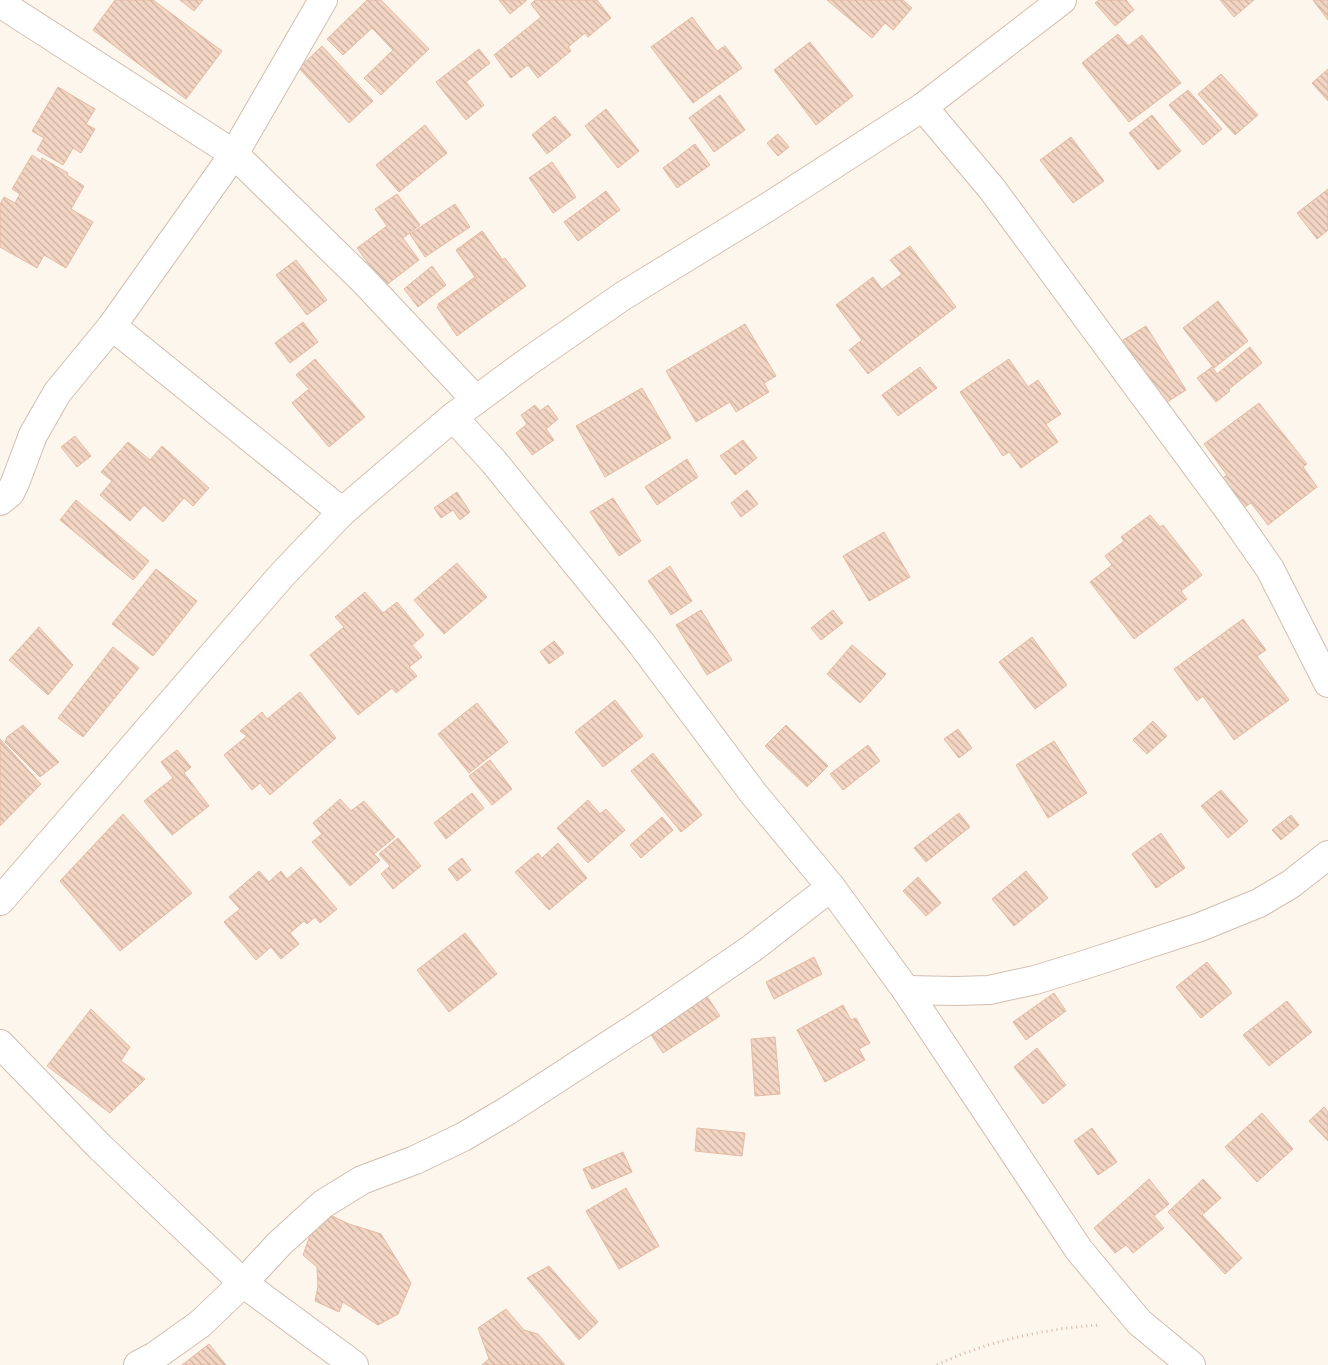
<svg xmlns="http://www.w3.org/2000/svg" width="1328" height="1365" font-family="'Asap Condensed',sans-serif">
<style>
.building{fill:url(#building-back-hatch);stroke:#e6bba3}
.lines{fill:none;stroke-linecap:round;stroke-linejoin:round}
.street-casing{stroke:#d1beb0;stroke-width:30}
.secondary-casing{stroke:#d6c0b0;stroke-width:30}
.path{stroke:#d9b8a5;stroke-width:3;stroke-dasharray:1 4;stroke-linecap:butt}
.street{stroke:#fff;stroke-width:28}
.secondary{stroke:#fff;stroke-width:28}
</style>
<defs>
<pattern id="building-back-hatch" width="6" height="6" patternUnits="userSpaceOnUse" patternTransform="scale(1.25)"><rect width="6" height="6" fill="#f3d5c3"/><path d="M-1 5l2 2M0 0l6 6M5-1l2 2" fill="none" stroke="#cab0a1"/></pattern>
</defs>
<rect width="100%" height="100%" fill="#fdf6ec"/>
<g class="building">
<polygon points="115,0 153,0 222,51 186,99 93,30"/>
<polygon points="180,0 203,0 194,11"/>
<polygon points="367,0 381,0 429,49 381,95 364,78 393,50 372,28 343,55 327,39"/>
<polygon points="499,0 526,0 526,1 510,14"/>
<polygon points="535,0 597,0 611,18 588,37 585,33 568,47 571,51 538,78 528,65 511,78 494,55 541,17 531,4"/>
<polygon points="827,0 903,0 912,8 893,30 885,23 872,38"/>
<polygon points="1099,0 1126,0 1134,10 1115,26 1095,3"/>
<polygon points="1220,0 1254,0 1234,17"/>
<polygon points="1313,0 1328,0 1328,20"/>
<polygon points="692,17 717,51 725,46 742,68 693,103 651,47"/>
<polygon points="1118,34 1128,46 1142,35 1181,83 1129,122 1082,63"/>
<polygon points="810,42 853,96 816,125 774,70"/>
<polygon points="322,46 373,101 349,123 299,68"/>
<polygon points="479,49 490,63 466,82 484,105 466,120 436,82"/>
<polygon points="1328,69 1328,101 1312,83"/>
<polygon points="1221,74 1258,115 1235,135 1198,94"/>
<polygon points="58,87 95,109 86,124 95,129 81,153 73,148 63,165 37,150 44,138 32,131"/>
<polygon points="1188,90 1222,129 1203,145 1169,105"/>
<polygon points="720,95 745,130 714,152 689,118"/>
<polygon points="606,109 639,151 618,168 585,126"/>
<polygon points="1152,115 1181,151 1158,170 1129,133"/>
<polygon points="555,116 571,135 547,154 532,135"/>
<polygon points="425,125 447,153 399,192 376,165"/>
<polygon points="778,134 789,147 778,156 767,143"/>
<polygon points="1071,137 1104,181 1073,203 1040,160"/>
<polygon points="695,144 710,165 677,188 663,168"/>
<polygon points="32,155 41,161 42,158 68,173 67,175 84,186 71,209 93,222 66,268 44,255 37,268 0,247 0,204 4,197 15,203 20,194 12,189"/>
<polygon points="552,162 576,197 553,213 529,178"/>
<polygon points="1328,189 1328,230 1317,239 1297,213"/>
<polygon points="606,191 620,210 578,241 564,222"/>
<polygon points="397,194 420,225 403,238 419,260 385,286 357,248 387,226 375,209"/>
<polygon points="455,204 470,227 425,257 410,234"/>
<polygon points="482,231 522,287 459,333 438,304 475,277 456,250"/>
<polygon points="483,232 502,260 505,258 526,286 457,336 437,307 477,278 457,251"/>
<polygon points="910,246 956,307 868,374 849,350 862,340 836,305 873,277 882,289 902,274 890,260"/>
<polygon points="296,260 327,300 307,315 276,275"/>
<polygon points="432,266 446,285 418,307 404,289"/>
<polygon points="1218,301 1248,341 1214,368 1183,328"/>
<polygon points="303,322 318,342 290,363 275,343"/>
<polygon points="745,324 776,376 764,383 769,392 736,412 730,402 696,422 666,371"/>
<polygon points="1146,326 1186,390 1164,404 1123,340"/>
<polygon points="1250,347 1262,363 1229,389 1230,391 1216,402 1197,378 1212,367 1217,374"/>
<polygon points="315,359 365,417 329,447 292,403 309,389 296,375"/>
<polygon points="1009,359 1028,387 1038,380 1061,414 1046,424 1058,442 1021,468 1009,452 1003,456 960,392"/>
<polygon points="920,367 937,388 898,416 882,395"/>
<polygon points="642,388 671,438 605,477 576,426"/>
<polygon points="1259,403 1307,464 1303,467 1317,487 1268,525 1251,503 1243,508 1221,479 1227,475 1204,444"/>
<polygon points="535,405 540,411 548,405 558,419 546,429 554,440 532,455 516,433 527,424 521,415"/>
<polygon points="75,436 91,456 77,467 61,447"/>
<polygon points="743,440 757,458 735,475 720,456"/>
<polygon points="128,442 150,460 162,446 209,488 193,506 184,498 163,522 144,505 130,521 100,495 112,481 101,472"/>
<polygon points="687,459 698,477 657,505 645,487"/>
<polygon points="747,490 758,504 741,517 731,503"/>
<polygon points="457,492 470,512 460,520 453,510 441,518 434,508"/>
<polygon points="613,498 641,541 619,556 590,512"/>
<polygon points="76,500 149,561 133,580 60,520"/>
<polygon points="1150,515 1160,527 1163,525 1202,575 1181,591 1187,599 1134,639 1090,582 1112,565 1105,556 1124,541 1121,537"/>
<polygon points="884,532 910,577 869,601 843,556"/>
<polygon points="457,563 487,597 444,634 414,600"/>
<polygon points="670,566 692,601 671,615 648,581"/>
<polygon points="156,569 197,601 153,656 112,624"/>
<polygon points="365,592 383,613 397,602 424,635 412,645 422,657 409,667 417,676 396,693 392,688 358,715 310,655 344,627 335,617"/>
<polygon points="701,610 732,660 707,675 676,625"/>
<polygon points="833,610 843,623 821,640 811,628"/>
<polygon points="1243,619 1266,650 1257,656 1289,700 1234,740 1203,696 1197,701 1174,669"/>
<polygon points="39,627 73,665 48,695 9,660"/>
<polygon points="1032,637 1067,685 1035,709 999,662"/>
<polygon points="554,641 564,653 549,664 540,652"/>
<polygon points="852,645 886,674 860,703 827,674"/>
<polygon points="113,647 139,668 83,737 58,718"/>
<polygon points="300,692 336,738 270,795 260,783 252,790 224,755 247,736 240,731 262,712 267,719"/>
<polygon points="615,700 643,736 603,767 575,732"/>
<polygon points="477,703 508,742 469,773 438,734"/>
<polygon points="1153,721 1167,736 1147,754 1133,740"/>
<polygon points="23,725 59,762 40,777 5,742 7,737"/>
<polygon points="786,725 828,766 807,787 765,746"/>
<polygon points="958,729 972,748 959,758 944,739"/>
<polygon points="0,739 41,784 0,826"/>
<polygon points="1054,741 1087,793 1048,818 1016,765"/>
<polygon points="868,745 880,761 843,790 830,774"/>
<polygon points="177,750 191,767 184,773 209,806 172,835 144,801 173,778 161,762"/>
<polygon points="653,753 702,815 681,832 631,771"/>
<polygon points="490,760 512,789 492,805 469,776"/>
<polygon points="1221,790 1248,821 1228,838 1201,806"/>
<polygon points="472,793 484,808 446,839 434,823"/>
<polygon points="340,799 351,811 364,801 395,837 374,854 380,860 350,886 312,842 322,834 313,823"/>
<polygon points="588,800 600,814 606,809 625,830 588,863 557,828"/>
<polygon points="959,813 970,827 926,862 914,848"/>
<polygon points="123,814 192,893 120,951 60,881"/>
<polygon points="1291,815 1299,825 1281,840 1272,830"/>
<polygon points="662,817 673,830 641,858 630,845"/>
<polygon points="1161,833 1185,868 1156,888 1132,854"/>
<polygon points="398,838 421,866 393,889 381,874 390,866 379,854"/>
<polygon points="558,843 587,878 549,910 515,872 538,853 542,858"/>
<polygon points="462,858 471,870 457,881 448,869"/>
<polygon points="301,867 337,909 320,923 315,917 307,924 304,921 290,933 299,944 281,959 271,947 256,960 224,922 240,909 229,897 259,871 269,882 281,871 287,879"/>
<polygon points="1026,871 1048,898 1014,926 992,899"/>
<polygon points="918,877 941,903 926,916 903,891"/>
<polygon points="465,933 497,974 449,1012 417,970"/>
<polygon points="814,957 822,974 774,999 766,982"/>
<polygon points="1207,962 1232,993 1201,1018 1176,987"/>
<polygon points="701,987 720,1016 663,1053 644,1024"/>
<polygon points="1054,993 1066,1011 1026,1040 1013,1022"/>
<polygon points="1287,1001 1312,1032 1269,1066 1243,1035"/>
<polygon points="843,1005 851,1020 856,1018 870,1043 859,1049 865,1060 825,1082 797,1030"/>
<polygon points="91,1009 130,1047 121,1061 145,1079 110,1113 47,1066"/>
<polygon points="775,1037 780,1094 755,1096 751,1039"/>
<polygon points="1037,1048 1066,1085 1043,1104 1014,1067"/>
<polygon points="1324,1107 1328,1112 1328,1141 1309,1121"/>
<polygon points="1262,1113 1293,1149 1257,1182 1225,1147"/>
<polygon points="697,1128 745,1133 742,1156 695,1151"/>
<polygon points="1092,1128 1117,1162 1098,1175 1074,1141"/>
<polygon points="623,1152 632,1172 592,1189 583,1169"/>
<polygon points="1149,1179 1169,1204 1154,1216 1164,1228 1133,1253 1126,1245 1115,1253 1094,1228"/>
<polygon points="1203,1179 1221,1198 1202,1215 1242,1258 1225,1274 1168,1212"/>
<polygon points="626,1188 659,1246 619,1269 586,1211"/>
<polygon points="332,1216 349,1224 381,1234 411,1283 398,1314 378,1325 343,1302 339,1312 315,1301 318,1286 317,1267 303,1255 311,1233"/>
<polygon points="549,1266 598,1322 579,1340 527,1278"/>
<polygon points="506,1309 524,1330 538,1334 565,1365 482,1365 489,1359 478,1328"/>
<polygon points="209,1344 226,1365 182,1365"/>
</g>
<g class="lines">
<defs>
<g id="street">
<polyline points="0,3 234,154 363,280 476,400"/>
<polyline points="923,107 992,189 1231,513 1270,569 1328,683"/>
<polyline points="112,326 342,512"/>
<polyline points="453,417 494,462 641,643 753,793 831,887 906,990 1079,1250 1139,1322 1191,1365"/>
<polyline points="0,501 10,493 15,483 33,435 57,393 112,326 234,154 323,0"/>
<polyline points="906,990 956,991 989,990 1035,980 1084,965 1200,927 1259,903 1291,884 1328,855"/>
<polyline points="0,1044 100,1147 243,1283 354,1365"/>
<polyline points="138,1365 155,1356 200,1324 243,1283 279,1244 323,1204 362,1180 415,1160 463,1137 507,1111 646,1021 751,949 831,887"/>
</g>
<polyline id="secondary" points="0,901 281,576 342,512 453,417 529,361 623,296 768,207 923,107 1062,0"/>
</defs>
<use href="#street" class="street-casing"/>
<use href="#secondary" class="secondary-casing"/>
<path class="path" d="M937,1365C987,1341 1043,1329 1099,1325"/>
<use href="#street" class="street"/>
<use href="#secondary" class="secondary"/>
</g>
</svg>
